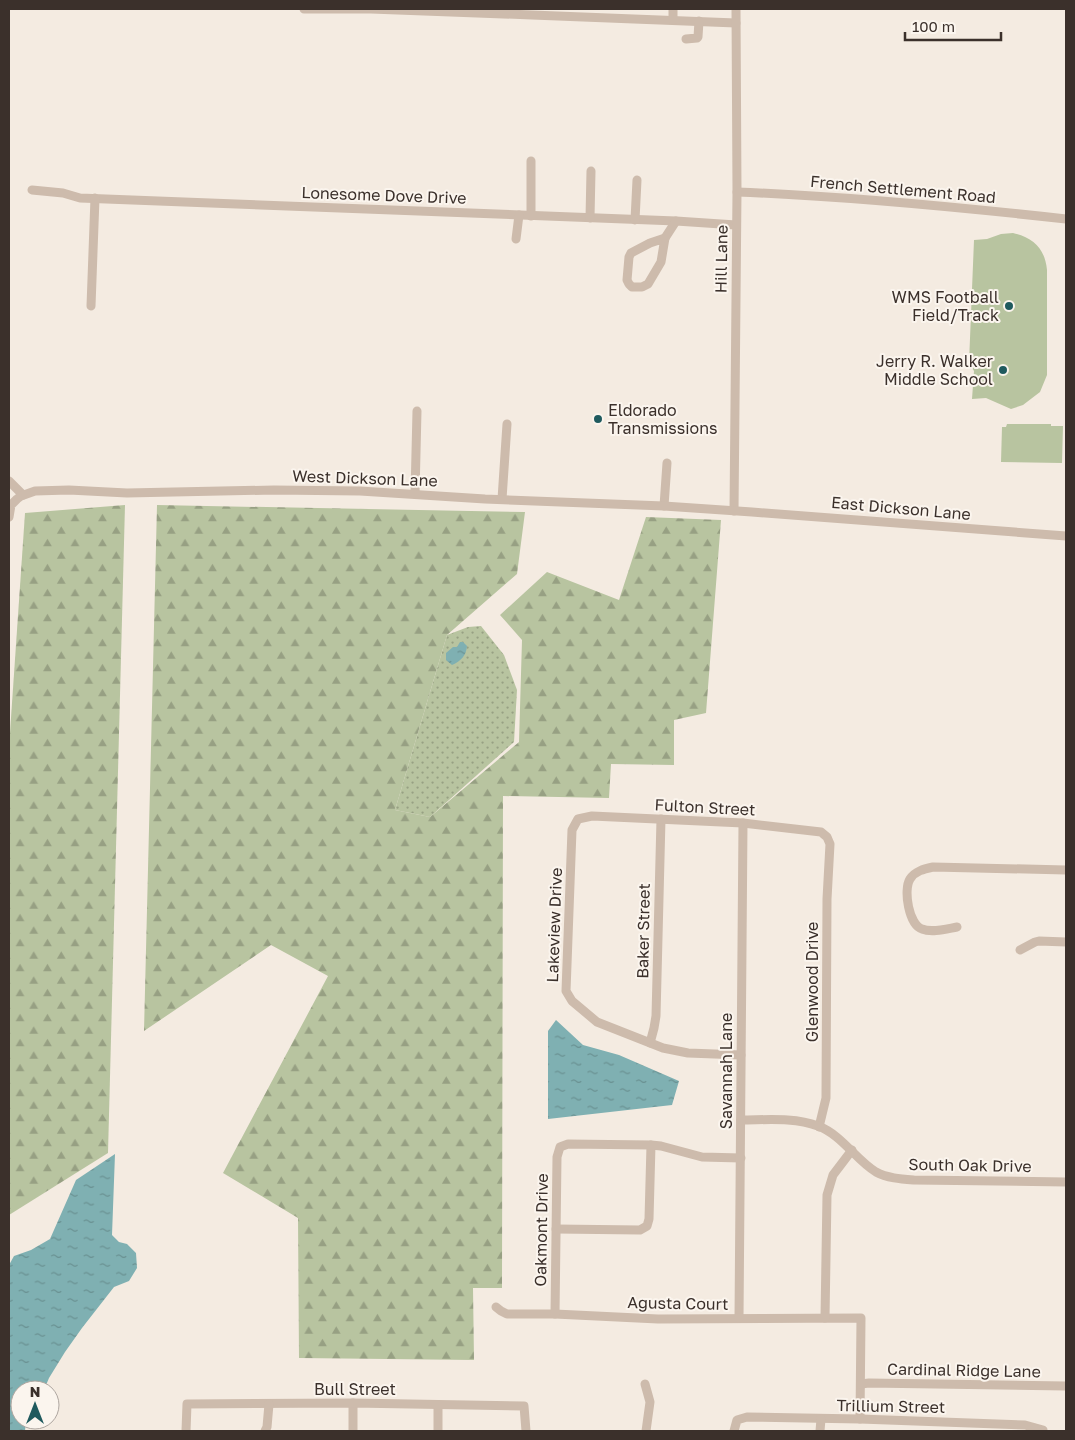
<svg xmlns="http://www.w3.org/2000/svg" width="1075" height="1440" font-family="'Golos Text',sans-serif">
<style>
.grass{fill:url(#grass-dots)}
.forest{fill:url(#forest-firs)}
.garden{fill:#b8c4a0}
.water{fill:url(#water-ripples)}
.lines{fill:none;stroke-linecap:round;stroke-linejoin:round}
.minor{stroke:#cdbbac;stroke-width:9}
.poi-dot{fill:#1f5a5e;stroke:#fbf5ee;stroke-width:2}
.labels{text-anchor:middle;stroke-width:4;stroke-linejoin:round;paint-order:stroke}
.street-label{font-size:16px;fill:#3b302b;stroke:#fbf5ee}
.poi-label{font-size:16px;fill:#3b302b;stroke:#fbf5ee;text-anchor:end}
</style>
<defs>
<pattern id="grass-dots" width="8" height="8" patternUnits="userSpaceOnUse" patternTransform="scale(1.25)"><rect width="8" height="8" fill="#b8c4a0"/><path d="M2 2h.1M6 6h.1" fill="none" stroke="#97a083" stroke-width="1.8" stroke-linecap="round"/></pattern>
<pattern id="forest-firs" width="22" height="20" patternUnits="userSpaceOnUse" patternTransform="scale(1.25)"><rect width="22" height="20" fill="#b8c4a0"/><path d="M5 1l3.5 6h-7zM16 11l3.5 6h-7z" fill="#97a083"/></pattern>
<pattern id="water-ripples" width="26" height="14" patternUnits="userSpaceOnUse" patternTransform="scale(1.25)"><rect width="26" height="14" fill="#7fb0b2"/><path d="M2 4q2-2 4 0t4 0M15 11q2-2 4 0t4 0" fill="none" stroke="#699091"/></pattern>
</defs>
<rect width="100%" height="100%" fill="#f4ebe1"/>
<polygon class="grass" points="481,626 504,655 517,690 514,742 430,817 395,810 447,635 468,627"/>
<g class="forest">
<polygon points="125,505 108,1153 9,1215 9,747 25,513"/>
<polygon points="157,505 525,512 517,574 447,635 395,810 430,817 519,742 522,640 500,615 547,572 619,600 646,517 721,520 706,713 674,720 674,765 611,764 609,798 503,796 502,1288 473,1288 474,1360 299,1358 298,1218 223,1173 328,976 271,945 144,1031"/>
</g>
<g class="garden">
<path d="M1013,233C1034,238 1045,249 1047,270V375L1040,392L1023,405L1011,409L986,398L972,399L974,371L969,363L974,240L987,239L1001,234Z"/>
<polygon points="1007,424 1051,424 1051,426 1063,426 1062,463 1001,462 1002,427 1006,427"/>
</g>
<g class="water">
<path d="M460,642H463L467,646C466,656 461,661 452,665L446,660V653L453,647H457Z"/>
<polygon points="556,1020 583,1045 619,1055 679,1081 672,1105 548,1119 548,1031"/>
<polygon points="115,1154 112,1235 119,1242 127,1244 136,1253 137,1268 129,1281 114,1287 82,1328 65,1352 49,1378 44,1390 20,1390 20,1420 26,1420 25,1431 9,1431 9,1265 14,1256 31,1250 50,1239 76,1180"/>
</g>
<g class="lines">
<g class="minor">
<polyline points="304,9 371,9 532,15 736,23"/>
<polyline points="673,20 673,9"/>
<polyline points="686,39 697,38 698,37 699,21"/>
<polyline points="531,161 531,216"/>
<polyline points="32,190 63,193 80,198 676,221 736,225"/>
<path d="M737,192C847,196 957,207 1066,219"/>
<polyline points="590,218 591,171"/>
<polyline points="635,220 637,180"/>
<polygon points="665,238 661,262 648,284 642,287 632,287 629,284 627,280 629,257 631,253 650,243"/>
<polyline points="665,238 676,221"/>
<polyline points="516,239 519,215"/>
<polyline points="91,306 95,198"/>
<polyline points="9,481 23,495"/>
<polyline points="415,494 417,411"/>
<polyline points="502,499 507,424"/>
<polyline points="664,506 667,463"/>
<polyline points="734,511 737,192 736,9"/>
<polyline points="9,517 11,505 17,499 21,496 35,491 69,490 127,493 274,490 360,491 485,499 664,506 752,512 1066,536"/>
<path d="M957,927C946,929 932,933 922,929C909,925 903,890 910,879C915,871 924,869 933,867L1066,870"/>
<polyline points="1020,950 1035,942 1039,941 1066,942"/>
<polyline points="650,1043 654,1028 656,1016 661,819"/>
<polyline points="741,1055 688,1053 663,1048 597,1022 572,1001 566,991 572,830 578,819 592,816 743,823 821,832 827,837 830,844 827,899 826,1098 819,1127"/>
<path d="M741,1120C766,1120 794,1117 818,1126C842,1135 855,1159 876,1172C887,1178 901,1179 914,1180L1066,1182"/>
<polyline points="556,1229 640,1230 647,1226 649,1219 651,1145"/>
<polyline points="496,1307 501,1311 507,1314 555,1314 658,1319 861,1318 860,1419"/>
<polyline points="555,1314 557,1157 560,1147 568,1144 651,1145 661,1146 702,1157 741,1158"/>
<polyline points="739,1318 743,823"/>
<polyline points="825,1318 827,1195 833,1175 852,1150"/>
<polyline points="645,1384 650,1402 646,1431"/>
<polyline points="861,1384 869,1383 1066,1386"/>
<polyline points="353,1403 353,1431"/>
<polyline points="438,1405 438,1431"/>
<polyline points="186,1431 187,1404 353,1403 524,1406 526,1431"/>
<polyline points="265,1431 267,1427 269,1404"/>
<polyline points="734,1431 737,1420 747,1417 860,1419 1025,1425 1043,1430"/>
<polyline points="820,1431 821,1419"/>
</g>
</g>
<g class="poi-dot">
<circle cx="1009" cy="306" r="5"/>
<circle cx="1003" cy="370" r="5"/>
<circle cx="598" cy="419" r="5"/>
</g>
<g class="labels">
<g class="street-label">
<text transform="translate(903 189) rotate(5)" y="6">French Settlement Road</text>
<text transform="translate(384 195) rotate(2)" y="6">Lonesome Dove Drive</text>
<text transform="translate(721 259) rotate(-89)" y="6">Hill Lane</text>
<text transform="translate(365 478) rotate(2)" y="6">West Dickson Lane</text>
<text transform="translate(901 508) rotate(5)" y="6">East Dickson Lane</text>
<text transform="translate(705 807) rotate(3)" y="6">Fulton Street</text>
<text transform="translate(554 925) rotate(-88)" y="6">Lakeview Drive</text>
<text transform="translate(643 931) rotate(-89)" y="6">Baker Street</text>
<text transform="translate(812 982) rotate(-90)" y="6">Glenwood Drive</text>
<text transform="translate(726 1071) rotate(-90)" y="6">Savannah Lane</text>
<text transform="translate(970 1165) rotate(1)" y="6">South Oak Drive</text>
<text transform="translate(541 1230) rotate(-89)" y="6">Oakmont Drive</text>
<text transform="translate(678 1303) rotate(1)" y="6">Agusta Court</text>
<text transform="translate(964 1370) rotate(1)" y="6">Cardinal Ridge Lane</text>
<text x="355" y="1395">Bull Street</text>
<text transform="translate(891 1406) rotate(1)" y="6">Trillium Street</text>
</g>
<g class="poi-label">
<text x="999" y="303">WMS Football<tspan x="999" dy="18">Field/Track</tspan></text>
<text x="993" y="367">Jerry R. Walker<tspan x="993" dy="18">Middle School</tspan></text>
<text x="608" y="416" text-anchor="start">Eldorado<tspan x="608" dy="18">Transmissions</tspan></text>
</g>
</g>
<rect width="1075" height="1440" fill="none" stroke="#3b302b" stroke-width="20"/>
<g transform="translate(35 1405)"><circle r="24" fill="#fbf5ee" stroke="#aea6a0"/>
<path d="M0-4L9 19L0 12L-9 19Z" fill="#1f5a5e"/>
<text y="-8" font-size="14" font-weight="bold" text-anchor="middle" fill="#3b302b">N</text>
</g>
<path d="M905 32v8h96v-8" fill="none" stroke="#3b302b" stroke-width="2.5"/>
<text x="912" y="32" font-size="15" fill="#3b302b" stroke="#fbf5ee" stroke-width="4" paint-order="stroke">100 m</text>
</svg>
